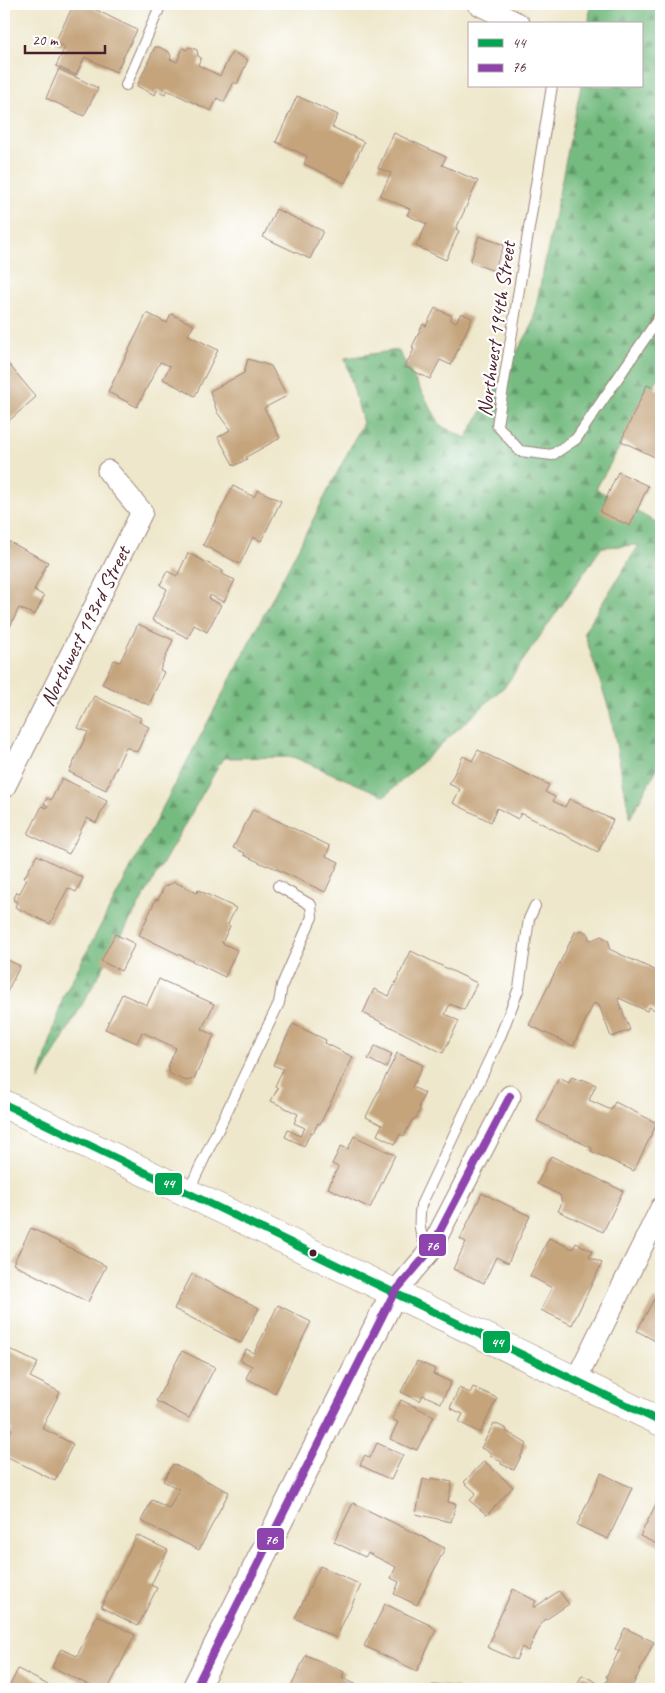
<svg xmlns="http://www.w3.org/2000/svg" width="665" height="1693" font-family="Caveat,sans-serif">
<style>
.forest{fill:url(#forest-firs);stroke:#5f6d56}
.building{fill:#c5a47c}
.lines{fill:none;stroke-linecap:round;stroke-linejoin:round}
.service-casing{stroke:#9c837b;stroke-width:12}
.minor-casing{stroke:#9c837b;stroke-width:23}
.tertiary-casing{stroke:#9c837b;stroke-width:28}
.secondary-casing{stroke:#9c837b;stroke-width:29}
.service{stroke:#fff;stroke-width:10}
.minor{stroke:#fff;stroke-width:21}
.tertiary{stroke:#fff;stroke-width:26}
.secondary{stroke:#fff;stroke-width:28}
.bus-1-casing{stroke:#fff;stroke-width:11}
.bus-2-casing{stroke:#fff;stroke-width:11}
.bus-1{stroke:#00a651;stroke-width:8}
.bus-2{stroke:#8e44ad;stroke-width:8}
.bus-dot{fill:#4a1f2b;stroke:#fff;stroke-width:2}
.labels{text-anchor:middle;stroke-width:4.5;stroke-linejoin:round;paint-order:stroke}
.street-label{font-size:21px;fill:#4a1f2b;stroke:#fff}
.line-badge{stroke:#fff;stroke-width:2}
.badge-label{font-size:14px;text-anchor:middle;font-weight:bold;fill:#fff}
</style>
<defs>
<pattern id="forest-firs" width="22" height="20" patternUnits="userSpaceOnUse" patternTransform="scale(1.25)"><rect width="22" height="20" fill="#74bb80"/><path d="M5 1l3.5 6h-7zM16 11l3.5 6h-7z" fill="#619769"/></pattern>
</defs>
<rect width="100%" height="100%" fill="#fff"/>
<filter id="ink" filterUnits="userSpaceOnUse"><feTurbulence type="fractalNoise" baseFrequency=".02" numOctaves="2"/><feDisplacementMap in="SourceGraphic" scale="10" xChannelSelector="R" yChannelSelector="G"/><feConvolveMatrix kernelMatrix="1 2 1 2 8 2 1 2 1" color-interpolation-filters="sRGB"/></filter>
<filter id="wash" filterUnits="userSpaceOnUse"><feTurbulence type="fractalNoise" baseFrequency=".0096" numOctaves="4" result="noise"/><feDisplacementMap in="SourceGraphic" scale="20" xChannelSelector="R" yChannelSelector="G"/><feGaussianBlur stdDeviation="1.12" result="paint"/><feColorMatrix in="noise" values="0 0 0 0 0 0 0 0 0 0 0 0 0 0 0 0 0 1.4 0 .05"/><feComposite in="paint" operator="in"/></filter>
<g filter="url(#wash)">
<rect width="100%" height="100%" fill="#eee7cb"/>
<polygon class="forest" points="590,4 661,4 661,277 659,283 661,296 661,373 596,489 657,523 661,517 661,761 630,818 610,712 584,632 639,545 602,547 506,685 385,796 293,757 223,758 39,1080 63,997 232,676 363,423 345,358 398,350 441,426 466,438 532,326 581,86 641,86 641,24 589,24"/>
<g id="blocks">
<g class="building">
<polygon points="74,4 84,4 137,30 116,72 85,57 76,75 56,66 65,47 55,42"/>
<polygon points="155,47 159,47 169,52 171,56 170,59 177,62 183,48 186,50 190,47 197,50 198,56 201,58 198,65 220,76 232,52 248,60 237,84 234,82 224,102 217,98 211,111 167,90 165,94 157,90 155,95 137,86"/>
<polygon points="59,69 98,88 84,116 46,98"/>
<polygon points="297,96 338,115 332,127 364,142 345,183 304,164 307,156 276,142"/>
<polygon points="394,133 446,157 442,165 478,181 456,229 459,231 446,260 416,246 427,224 407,215 410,209 380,196 391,173 378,168"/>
<polygon points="276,209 323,231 310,259 263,237"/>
<polygon points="479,236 504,245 494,271 470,262"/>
<polygon points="435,308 452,316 450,320 456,322 461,313 472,318 451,365 440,360 430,379 405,367 414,349 412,347 423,324 426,326"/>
<polygon points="147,313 167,323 171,314 194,325 188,335 218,350 195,396 163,379 170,366 160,362 137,407 108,392"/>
<polygon points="248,359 271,366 287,396 264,408 280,438 246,457 247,459 234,466 218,437 230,430 217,412 210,391 244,373"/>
<polygon points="7,362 36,397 4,425 4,365"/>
<polygon points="647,385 661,391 661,460 621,441"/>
<polygon points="618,472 648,486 630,526 600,512"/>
<polygon points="233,486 254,497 258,490 281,501 261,541 253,537 240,564 203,545"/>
<polygon points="4,539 48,562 34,590 44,596 35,615 19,608 4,639"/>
<polygon points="188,553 223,571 222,574 235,580 224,602 210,595 209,599 221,605 207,632 194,625 188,638 152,620 167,589 160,585 167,571 177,576"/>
<polygon points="138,624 173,640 160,670 164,672 149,705 102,684 114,660 120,662"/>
<polygon points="94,696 141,718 139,722 149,727 137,752 126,747 106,790 69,772 88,732 78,728"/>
<polygon points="478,750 549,785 545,792 555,797 553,801 565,807 569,799 613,820 598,852 521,813 518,819 497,808 491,822 453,803 460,789 449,784 463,756 472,761"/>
<polygon points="62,778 107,801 96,823 87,818 69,854 28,834 42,806 47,808 48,806 44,804 47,798 51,800"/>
<polygon points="253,809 330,846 326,856 339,862 325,892 268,865 267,866 244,855 245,853 233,848"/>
<polygon points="37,855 83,878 76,892 68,888 50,924 15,907 17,902 13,900 17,892 20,893 27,879 24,878"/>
<polygon points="175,882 197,893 198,890 236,908 228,924 230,926 222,943 237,950 225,977 139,935 156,899 158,900 164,887"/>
<polygon points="582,930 588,934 589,939 592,940 601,936 608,940 610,946 609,949 661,973 661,1013 649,1007 647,1011 619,998 618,1000 630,1030 611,1037 599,1005 594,1003 573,1046 529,1025 575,932"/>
<polygon points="115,934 135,944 121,971 101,961"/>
<polygon points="411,951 477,983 464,1010 450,1004 445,1014 459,1021 443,1053 363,1013 374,989 389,996"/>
<polygon points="4,958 20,966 7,992 4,991"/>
<polygon points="159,979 214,1004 202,1029 214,1035 194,1079 186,1081 170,1074 168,1066 176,1048 142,1032 137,1043 105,1029 122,994 147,1005"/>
<polygon points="293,1024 326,1040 325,1043 353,1057 320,1124 318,1123 313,1133 311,1132 304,1146 285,1137 288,1130 300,1136 305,1128 294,1123 298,1114 271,1101 278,1088 275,1086 283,1069 273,1065"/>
<polygon points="375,1046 392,1054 386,1068 368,1059"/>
<polygon points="397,1053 423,1065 412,1087 425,1093 419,1105 420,1109 416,1118 412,1120 404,1136 400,1134 395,1144 377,1135 382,1125 366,1117"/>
<polygon points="572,1077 581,1081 582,1079 596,1085 589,1100 611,1110 615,1102 657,1123 634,1171 591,1151 592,1148 537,1121 559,1078 569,1083"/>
<polygon points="354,1136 395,1155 370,1208 328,1188 338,1167 332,1164 341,1146 348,1149"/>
<polygon points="551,1156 623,1191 603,1232 558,1211 562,1203 560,1195 537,1184"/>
<polygon points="482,1193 530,1216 508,1263 496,1257 484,1283 453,1269 466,1242 460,1239"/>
<polygon points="31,1228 106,1266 88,1302 13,1264"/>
<polygon points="549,1238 573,1249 576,1243 592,1251 589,1257 602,1263 572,1325 541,1310 552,1288 530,1276"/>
<polygon points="192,1274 259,1308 241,1343 174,1309"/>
<polygon points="654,1299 661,1303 661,1344 637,1331"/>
<polygon points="278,1305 311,1322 275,1393 246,1378 252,1366 240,1360 246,1349 254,1353"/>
<polygon points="9,1349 38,1363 30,1377 60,1392 42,1428 73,1444 55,1481 4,1455 4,1445 12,1429 4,1425 4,1359"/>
<polygon points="182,1351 215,1367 189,1418 156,1401"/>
<polygon points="417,1361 435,1369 433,1374 451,1382 441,1403 423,1395 420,1401 401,1392"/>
<polygon points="473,1387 497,1398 480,1433 459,1422 463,1414 450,1408 459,1388 470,1393"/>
<polygon points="401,1400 434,1416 417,1450 412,1448 412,1449 390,1439 398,1422 392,1419"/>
<polygon points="494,1423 507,1429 506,1431 527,1444 514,1470 501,1464 501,1461 490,1456 491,1453 481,1448"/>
<polygon points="377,1443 403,1455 391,1480 360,1465 365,1455 370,1458"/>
<polygon points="484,1461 513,1487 487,1515 470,1501 476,1493 464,1482"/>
<polygon points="173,1464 229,1492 199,1550 141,1521 152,1500 169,1508 179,1489 163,1481"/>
<polygon points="601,1473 632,1488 608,1539 577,1525"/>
<polygon points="431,1478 452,1482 448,1502 456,1504 451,1522 416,1514 423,1479 430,1481"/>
<polygon points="658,1500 661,1502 661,1546 640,1536"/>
<polygon points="353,1503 445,1548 417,1605 394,1594 399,1582 391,1578 396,1567 368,1553 365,1557 334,1542"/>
<polygon points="137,1535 168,1550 151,1585 157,1588 138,1626 101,1607"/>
<polygon points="320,1566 361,1585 336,1638 295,1618"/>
<polygon points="513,1589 536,1601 533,1607 535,1607 559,1591 569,1604 542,1622 528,1651 522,1647 516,1660 487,1647 494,1634 492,1633"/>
<polygon points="385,1604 430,1625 436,1630 417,1671 364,1646"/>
<polygon points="97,1615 135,1635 108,1689 97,1689 52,1667 61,1649 77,1656"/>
<polygon points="625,1628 654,1642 631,1689 575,1689 582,1675 604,1686 608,1678 606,1677 619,1651 615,1649"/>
<polygon points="306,1655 344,1672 342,1678 367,1689 290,1689"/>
<polygon points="18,1669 48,1685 46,1689 8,1689"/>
<polygon points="433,1685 458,1687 459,1689 430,1689 430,1687"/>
</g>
</g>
</g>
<g filter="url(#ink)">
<use href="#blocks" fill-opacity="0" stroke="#9c837b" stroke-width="1"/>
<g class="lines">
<defs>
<g id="service">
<polyline points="126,85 161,4"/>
<polyline points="552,86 497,425 520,451 552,455 576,439 661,315"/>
<polyline points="188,1192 279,1003 282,985 312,917 311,905 278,886"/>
<path d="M429,1252C419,1233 418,1225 421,1205L500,1037L519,988L529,919L535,906"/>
</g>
<g id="minor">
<polyline points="478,4 519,24"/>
<path id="s1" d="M4,788L142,512L108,471"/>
<polyline points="394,1293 429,1252 510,1096"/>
<polyline points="575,1382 661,1208"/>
</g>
<polyline id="tertiary" points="195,1689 394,1293"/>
<polyline id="secondary" points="4,1104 661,1422"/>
</defs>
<use href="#service" class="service-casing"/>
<use href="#minor" class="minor-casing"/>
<use href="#tertiary" class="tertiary-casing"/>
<use href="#secondary" class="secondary-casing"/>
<use href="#service" class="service"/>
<use href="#minor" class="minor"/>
<use href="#tertiary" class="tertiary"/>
<use href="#secondary" class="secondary"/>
<defs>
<polyline id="bus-1" points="4,1104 661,1422"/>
<polyline id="bus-2" points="195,1689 394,1293 429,1252 510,1096"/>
</defs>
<use href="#bus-1" class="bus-1-casing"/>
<use href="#bus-2" class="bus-2-casing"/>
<use href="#bus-1" class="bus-1"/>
<use href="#bus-2" class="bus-2"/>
</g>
</g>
<circle class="bus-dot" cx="313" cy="1253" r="4.5"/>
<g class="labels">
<g class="street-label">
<text transform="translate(496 329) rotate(-82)" y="7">Northwest 194th Street</text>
<text dy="7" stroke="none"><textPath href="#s1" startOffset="181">Northwest 193rd Street</textPath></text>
</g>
</g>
<g class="line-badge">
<rect x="154" y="1172" width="29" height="24" rx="5" fill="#00a651"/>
<rect x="418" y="1233" width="29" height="24" rx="5" fill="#8e44ad"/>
<rect x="482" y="1330" width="29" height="24" rx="5" fill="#00a651"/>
<rect x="256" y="1527" width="29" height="24" rx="5" fill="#8e44ad"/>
</g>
<g class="badge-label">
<text x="168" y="1188">44</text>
<text x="432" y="1250">76</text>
<text x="497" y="1347">44</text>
<text x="271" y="1544">76</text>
</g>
<rect width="665" height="1693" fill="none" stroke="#fff" stroke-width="20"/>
<rect x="468" y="22" width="175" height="65" fill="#ffffff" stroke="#b7a5aa"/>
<rect x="478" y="39" width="25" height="8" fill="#00a651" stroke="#b7a5aa"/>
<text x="512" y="48" font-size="15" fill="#4a1f2b">44</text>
<rect x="478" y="64" width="25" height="8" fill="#8e44ad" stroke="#b7a5aa"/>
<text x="512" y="72" font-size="15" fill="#4a1f2b">76</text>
<path d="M25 45v8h80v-8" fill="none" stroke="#4a1f2b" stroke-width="2.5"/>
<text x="32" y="45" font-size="15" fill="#4a1f2b" stroke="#ffffff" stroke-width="4" paint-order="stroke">20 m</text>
</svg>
